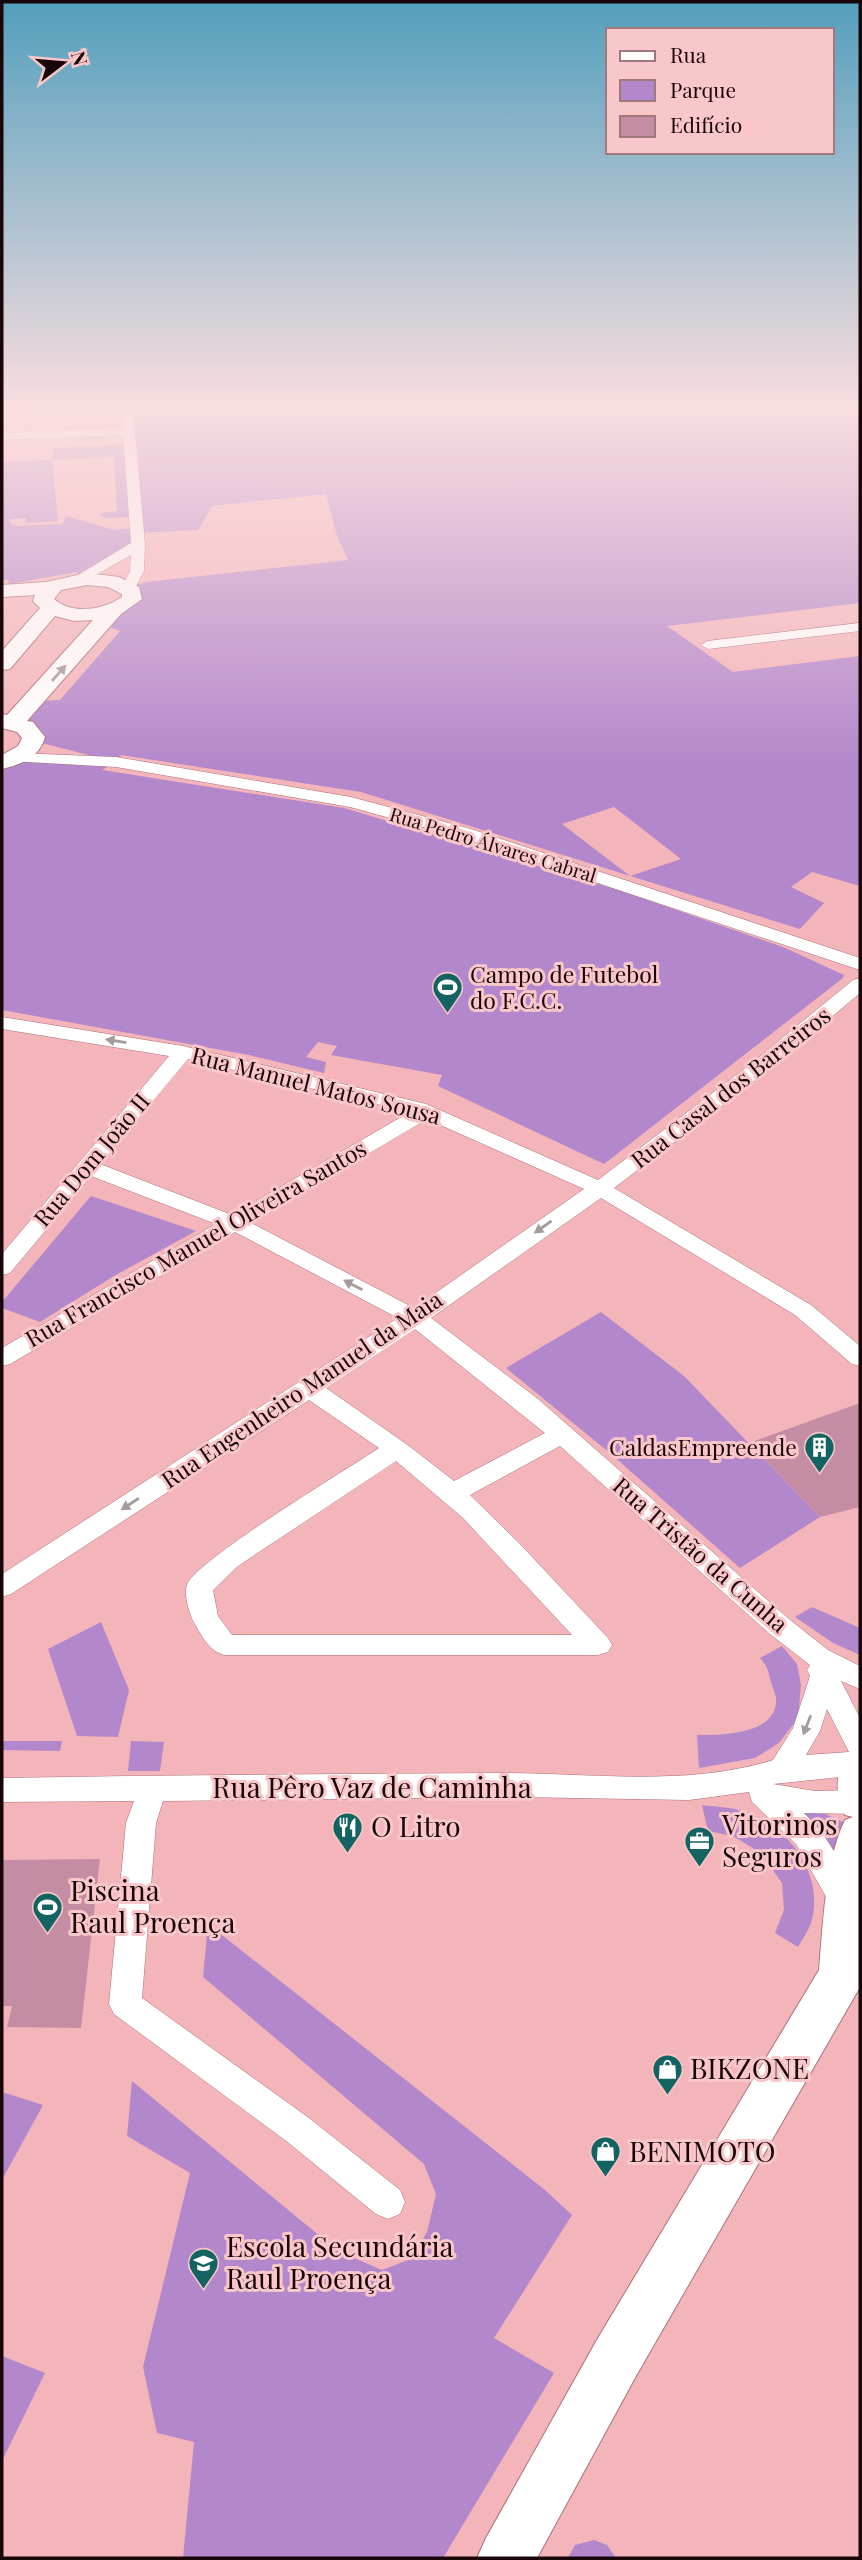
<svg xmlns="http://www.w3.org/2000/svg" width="862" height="2560" font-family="'Playfair Display',serif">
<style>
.green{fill:#b387cb;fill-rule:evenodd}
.building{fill:#c58da4}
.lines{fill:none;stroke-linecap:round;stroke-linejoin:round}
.minor-casing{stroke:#a97076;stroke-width:1}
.secondary-casing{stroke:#a97076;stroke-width:2}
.minor{fill:#fff;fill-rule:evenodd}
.secondary{fill:#fff;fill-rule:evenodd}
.oneway{fill:#a39b9c}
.labels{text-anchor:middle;stroke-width:6;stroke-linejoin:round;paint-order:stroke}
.far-street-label{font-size:19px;fill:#190608;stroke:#f9c6ca}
.poi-label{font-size:23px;fill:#190608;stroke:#f9c6ca;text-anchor:start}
.street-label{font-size:23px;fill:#190608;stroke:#f9c6ca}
.near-street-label{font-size:28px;fill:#190608;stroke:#f9c6ca}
.near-poi-label{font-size:28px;fill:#190608;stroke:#f9c6ca;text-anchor:start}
</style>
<rect width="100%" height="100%" fill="#f4b5ba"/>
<g class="green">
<path d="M127,410H753L860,417V603L667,626L733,672L860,656V886L812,872L791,887L824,903L800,929L361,792L121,755L116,762L102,770L344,808L622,891L783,947L844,975L843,978L604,1164L438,1086L442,1075L331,1055L337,1046L318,1042L306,1057L326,1062L324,1073L249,1055L2,1010V762L16,758L112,761L34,741L12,723L35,701L60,700L120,631L102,624L122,606L129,587L147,582L348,560L337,536L326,494L212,506L198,530L137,533L138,544L80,578L77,572L9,584L8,580H2V462L52,460L53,448L129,444ZM114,457L117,511L100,513V515L105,518L134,517L136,528L114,530L66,516L63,524L16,526L10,523L9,519L26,518V523L58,521L52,460ZM614,807L681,859L630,876L562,824Z"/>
<polygon points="91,1196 196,1231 114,1276 40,1322 2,1308 2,1302"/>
<polygon points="601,1312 684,1376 820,1517 740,1568 611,1454 506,1368"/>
<polygon points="812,1607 860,1628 860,1655 833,1643 795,1617"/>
<polygon points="101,1622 129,1690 118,1737 77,1736 48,1649"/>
<path d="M782,1646L797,1664L801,1685L798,1718L779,1743L755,1758L699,1768L697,1735C720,1735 773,1735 776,1703C777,1694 773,1690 771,1682C768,1671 768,1667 760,1658Z"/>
<polygon points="2,1741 62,1741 60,1751 2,1750"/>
<polygon points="131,1741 164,1742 160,1771 128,1771"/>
<path d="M702,1805C718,1807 735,1807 750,1814C792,1830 825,1878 811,1923C808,1931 802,1940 798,1947L775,1933L784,1910L782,1883L761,1853L733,1836L708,1831Z"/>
<polygon points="786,1805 821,1812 843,1822 837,1865"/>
<polygon points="208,1924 545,2190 572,2215 494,2338 554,2373 443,2558 183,2558 194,2442 157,2433 143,2367 190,2173 127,2136 132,2081 338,2251 382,2270 411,2259 427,2232 436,2194 424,2164 203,1977"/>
<polygon points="2,2092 43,2105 2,2180"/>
<polygon points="2,2356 45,2373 2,2461"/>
<polygon points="594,2540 607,2545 616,2558 568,2558 575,2545"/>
</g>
<g class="building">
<polygon points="860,1403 860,1507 820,1517 749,1443"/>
<polygon points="100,1859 81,2028 7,2027 12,2006 2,2006 2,1860"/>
</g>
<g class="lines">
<defs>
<g id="minor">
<polygon points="121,410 133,410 145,544 144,571 134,590 129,591 122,587 130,571 131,555 80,584 70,584 68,581 131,543 123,435 2,440 2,433 123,428"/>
<polygon points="860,623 860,631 708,649 701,645 708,641"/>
<polygon points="16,753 116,757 351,797 471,829 860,958 860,970 459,837 350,807 116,767 10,761 8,758 10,755"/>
<path d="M860,978V993L766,1072L614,1188L811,1305L860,1346V1366L852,1364L795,1315L601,1198L431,1318L538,1399L790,1620L828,1650L860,1666V1689L841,1681L860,1718V1775L773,1784L815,1791L860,1790V1814L804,1813C829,1837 844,1867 858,1898L854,1907L843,1911L832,1907L796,1844L752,1802L749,1792L689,1800L517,1797L163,1801L156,1823L142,1998L309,2118L400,2190L405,2202L400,2214L388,2219L376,2214L285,2140L114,2014L109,2004L126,1823L134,1801L2,1802V1778C168,1775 334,1774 499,1773C589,1773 687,1787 773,1760L793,1728L810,1676L807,1670L810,1665L770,1634L560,1446L470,1495L518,1542L608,1638L612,1645L608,1652L598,1655H224C210,1651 203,1638 196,1626C190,1617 183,1594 187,1585C196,1560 348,1469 379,1448L309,1400L11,1594L2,1597V1574L398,1318L235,1232L10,1364L2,1366V1348L216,1224L91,1176L10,1273L2,1275V1254L169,1056L2,1029V1017L183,1046L426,1104L598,1180L752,1063L853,980ZM188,1059L410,1112L232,1215L100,1164ZM427,1119L584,1189L414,1308L251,1223ZM415,1329L545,1433L454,1481L409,1446L326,1388ZM396,1461L463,1518L572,1635H232L218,1616L213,1590L238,1566ZM827,1709L849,1752L806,1755L820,1731Z"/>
</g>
<g id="secondary">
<path d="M87,573L119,577L139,587L142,599L121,614L27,721L33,722L45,737C39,758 22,764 2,769V755L18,746L22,738L17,732L2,728V714L7,715L93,620L74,621L55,616L10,669L2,670V651L40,608L33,601L35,595L2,597V585L46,582ZM87,585L108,587L122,594V597C103,610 72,615 54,599L61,590Z"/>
<path d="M860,1752V1987L636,2376L537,2558H477L486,2538L598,2338L819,1970C823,1926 825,1860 845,1820L853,1817L845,1815C835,1795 835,1777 845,1757Z"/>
</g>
</defs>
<use href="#minor" class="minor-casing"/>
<use href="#secondary" class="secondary-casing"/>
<use href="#minor" class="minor"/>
<use href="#secondary" class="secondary"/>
</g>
<defs><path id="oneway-solid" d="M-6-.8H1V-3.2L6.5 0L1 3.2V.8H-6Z" transform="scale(1.75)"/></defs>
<g class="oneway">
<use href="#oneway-solid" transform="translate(59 673) rotate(-49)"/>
<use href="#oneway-solid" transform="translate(116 1041) rotate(-171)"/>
<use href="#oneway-solid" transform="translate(543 1227) rotate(145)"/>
<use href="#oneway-solid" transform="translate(353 1285) rotate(-153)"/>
<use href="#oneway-solid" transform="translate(130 1504) rotate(147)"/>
<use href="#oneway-solid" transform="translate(807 1725) rotate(111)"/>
</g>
<linearGradient id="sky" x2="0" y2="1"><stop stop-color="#539fbd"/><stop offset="0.53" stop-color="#fadee0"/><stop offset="1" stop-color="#fadee0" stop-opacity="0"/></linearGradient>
<rect width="862" height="768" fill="url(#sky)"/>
<defs>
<symbol id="stadium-pin" viewBox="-11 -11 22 30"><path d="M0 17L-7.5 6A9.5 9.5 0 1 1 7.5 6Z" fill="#136362" stroke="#f9c6ca"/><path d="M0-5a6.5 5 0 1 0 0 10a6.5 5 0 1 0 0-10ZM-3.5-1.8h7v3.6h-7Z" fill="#fff"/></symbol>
<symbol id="building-pin" viewBox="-11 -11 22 30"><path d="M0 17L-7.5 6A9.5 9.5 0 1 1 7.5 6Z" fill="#136362" stroke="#f9c6ca"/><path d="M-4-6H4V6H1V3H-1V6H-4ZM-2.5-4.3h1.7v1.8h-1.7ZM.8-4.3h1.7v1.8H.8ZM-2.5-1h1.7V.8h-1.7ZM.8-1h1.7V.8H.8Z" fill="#fff"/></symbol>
<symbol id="restaurant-pin" viewBox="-11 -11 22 30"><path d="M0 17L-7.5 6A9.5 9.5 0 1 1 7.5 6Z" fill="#136362" stroke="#f9c6ca"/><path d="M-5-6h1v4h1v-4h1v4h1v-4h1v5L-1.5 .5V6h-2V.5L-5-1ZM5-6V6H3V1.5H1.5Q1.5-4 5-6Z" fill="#fff"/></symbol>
<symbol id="office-pin" viewBox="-11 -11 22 30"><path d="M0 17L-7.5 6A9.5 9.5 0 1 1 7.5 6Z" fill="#136362" stroke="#f9c6ca"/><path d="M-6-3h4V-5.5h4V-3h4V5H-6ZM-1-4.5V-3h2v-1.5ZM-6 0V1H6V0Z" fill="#fff"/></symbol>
<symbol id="shop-pin" viewBox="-11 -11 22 30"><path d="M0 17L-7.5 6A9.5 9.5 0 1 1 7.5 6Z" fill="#136362" stroke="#f9c6ca"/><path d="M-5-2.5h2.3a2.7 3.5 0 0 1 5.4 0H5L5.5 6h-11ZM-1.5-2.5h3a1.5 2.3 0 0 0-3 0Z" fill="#fff"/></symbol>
<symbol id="school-pin" viewBox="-11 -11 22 30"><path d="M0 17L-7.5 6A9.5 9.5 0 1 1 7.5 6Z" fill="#136362" stroke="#f9c6ca"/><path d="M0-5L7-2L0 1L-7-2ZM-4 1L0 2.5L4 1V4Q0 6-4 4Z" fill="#fff"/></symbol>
</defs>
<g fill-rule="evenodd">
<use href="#stadium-pin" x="430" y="970" width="35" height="47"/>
<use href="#building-pin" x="802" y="1430" width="35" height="47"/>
<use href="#restaurant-pin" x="330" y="1810" width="35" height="47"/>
<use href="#office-pin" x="682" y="1824" width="35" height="47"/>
<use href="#stadium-pin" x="30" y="1890" width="35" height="47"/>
<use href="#shop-pin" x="650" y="2052" width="35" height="47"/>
<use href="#shop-pin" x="588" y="2134" width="35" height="47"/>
<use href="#school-pin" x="186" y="2246" width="35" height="47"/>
</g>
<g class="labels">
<g class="far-street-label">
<text transform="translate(493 845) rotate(17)" y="7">Rua Pedro Álvares Cabral</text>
</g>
<g class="poi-label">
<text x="470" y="983">Campo de Futebol<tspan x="470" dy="26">do F.C.C.</tspan></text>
<text x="797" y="1456" text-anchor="end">CaldasEmpreende</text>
</g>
<g class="street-label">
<text transform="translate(316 1086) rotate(14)" y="8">Rua Manuel Matos Sousa</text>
<text transform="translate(731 1088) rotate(-38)" y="8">Rua Casal dos Barreiros</text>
<text transform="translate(92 1160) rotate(-50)" y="8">Rua Dom João II</text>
<text transform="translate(196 1244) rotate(-30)" y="8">Rua Francisco Manuel Oliveira Santos</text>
<text transform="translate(302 1390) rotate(-34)" y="8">Rua Engenheiro Manuel da Maia</text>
<text transform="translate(700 1555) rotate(41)" y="8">Rua Tristão da Cunha</text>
</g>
<g class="near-street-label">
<text x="372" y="1798">Rua Pêro Vaz de Caminha</text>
</g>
<g class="near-poi-label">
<text x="722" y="1835">Vitorinos<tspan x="722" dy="32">Seguros</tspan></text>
<text x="371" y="1837">O Litro</text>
<text x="70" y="1901">Piscina<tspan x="70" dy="32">Raul Proença</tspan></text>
<text x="690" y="2079">BIKZONE</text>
<text x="629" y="2162">BENIMOTO</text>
<text x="226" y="2257">Escola Secundária<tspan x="226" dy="32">Raul Proença</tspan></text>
</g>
</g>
<rect width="862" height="2560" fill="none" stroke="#190608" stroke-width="7"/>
<rect x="606" y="28" width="228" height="126" fill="#f9c6ca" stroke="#9f797c" stroke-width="2"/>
<rect x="620" y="51" width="35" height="10" fill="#ffffff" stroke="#9f797c" stroke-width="2"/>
<text x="670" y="63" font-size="21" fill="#190608">Rua</text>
<rect x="620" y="80" width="35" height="21" fill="#b387cb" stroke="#9f797c" stroke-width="2"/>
<text x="670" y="98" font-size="21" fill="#190608">Parque</text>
<rect x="620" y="116" width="35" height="21" fill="#c58da4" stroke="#9f797c" stroke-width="2"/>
<text x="670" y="133" font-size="21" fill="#190608">Edifício</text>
<g transform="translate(63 63) rotate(74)" stroke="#f9c6ca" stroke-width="5" paint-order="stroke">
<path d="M0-5L12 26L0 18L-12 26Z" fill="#190608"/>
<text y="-10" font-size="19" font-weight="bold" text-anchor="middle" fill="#190608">N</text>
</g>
</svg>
